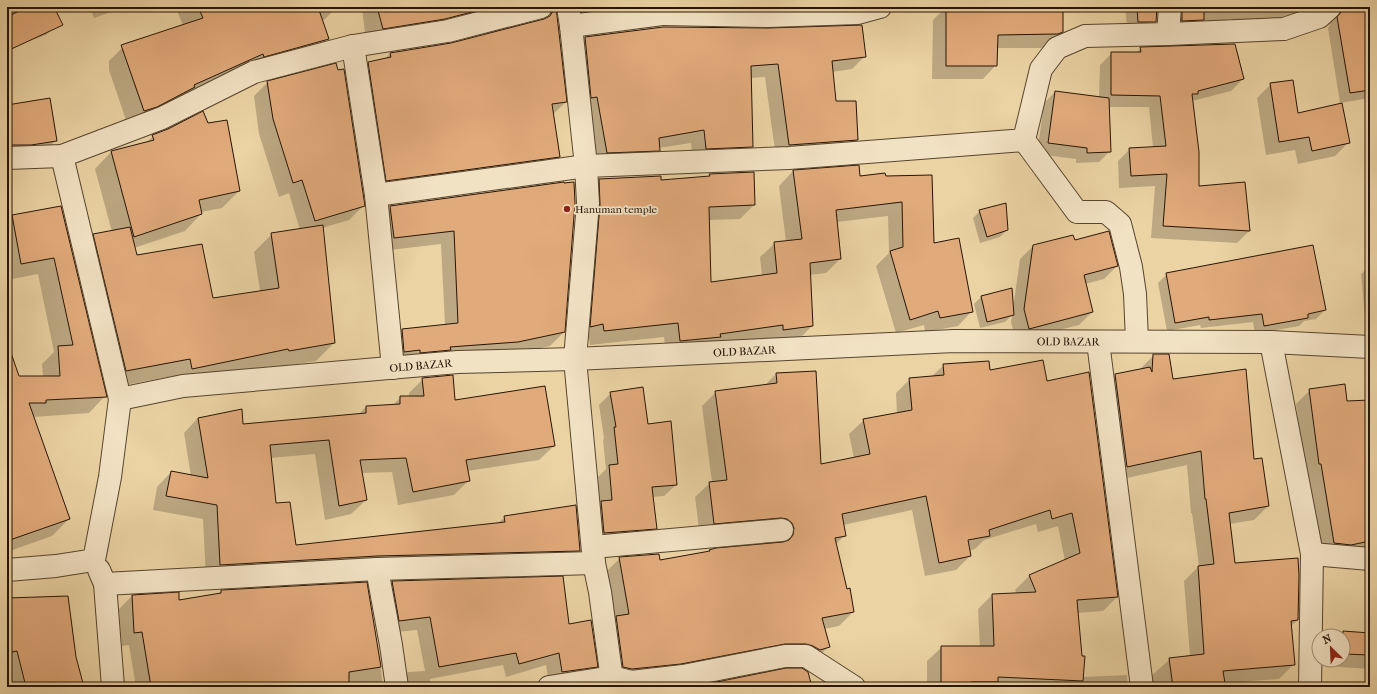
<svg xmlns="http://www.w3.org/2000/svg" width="1377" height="694" font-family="'IM FELL French Canon',serif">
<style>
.shadow{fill:#0003}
.building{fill:#e1aa7b;stroke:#261507}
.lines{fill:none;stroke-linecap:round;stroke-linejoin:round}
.minor-casing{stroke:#57442e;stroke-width:24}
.minor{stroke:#f2e2c4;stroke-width:22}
.poi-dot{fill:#8f2418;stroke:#f2e2c4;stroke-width:1.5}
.labels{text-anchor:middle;stroke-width:3.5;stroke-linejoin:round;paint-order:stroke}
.poi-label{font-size:11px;fill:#261507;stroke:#f2e2c4;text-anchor:start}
.street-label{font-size:11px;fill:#261507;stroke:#f2e2c4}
</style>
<rect width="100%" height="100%" fill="#ebd3a4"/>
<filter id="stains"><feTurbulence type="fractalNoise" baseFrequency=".005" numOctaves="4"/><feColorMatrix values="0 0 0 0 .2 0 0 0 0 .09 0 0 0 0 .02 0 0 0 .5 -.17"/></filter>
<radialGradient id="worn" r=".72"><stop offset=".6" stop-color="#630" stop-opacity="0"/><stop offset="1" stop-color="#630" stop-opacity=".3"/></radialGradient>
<g class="shadow">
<polygon points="7,7 24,7 25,9 30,7 53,7 60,21 46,35 7,49"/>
<polygon points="90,7 125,7 94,18"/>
<polygon points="182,7 337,7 324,20 322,20 327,39 312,55 128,126 109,70 109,61 125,45 183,25 177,11"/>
<polygon points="362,7 525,7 522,9 365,33"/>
<polygon points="591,7 655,7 593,22"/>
<polygon points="946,7 975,7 1062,32 1048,46 1043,48 996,48 996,65 983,79 932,79 933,20"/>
<polygon points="1125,7 1156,7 1155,21 1144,32 1128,33"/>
<polygon points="1165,7 1309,7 1299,17 1280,20 1228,19 1217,29 1171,31"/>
<polygon points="1355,7 1370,7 1370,98 1340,103 1328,28 1332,20 1343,9"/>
<polygon points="585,38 694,41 865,56 852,69 832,72 835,102 857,140 844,153 776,158 765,77 750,78 752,146 739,160 693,161 691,143 658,148 658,150 645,163 594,165 572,51"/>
<polygon points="451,44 566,102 552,115 559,157 545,171 373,194 356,85 390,54"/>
<polygon points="1141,48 1243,79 1231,91 1192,101 1198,188 1244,183 1249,231 1237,243 1151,238 1155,186 1119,188 1118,161 1130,149 1153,148 1149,107 1109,107 1110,151 1099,162 1076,163 1076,159 1037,154 1044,103 1055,92 1099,98 1100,65 1112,53 1136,53"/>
<polygon points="268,82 363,206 349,220 322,228 334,343 316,361 271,368 271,366 174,386 173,376 109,388 76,253 94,235 112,232 95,169 111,152 146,143 153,136 239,191 222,208 201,212 201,214 185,231 134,248 136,256 212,299 260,291 254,252 272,234 300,230 289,193 279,197 259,134 254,96"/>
<polygon points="1271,84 1297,114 1349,142 1335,156 1298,164 1295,150 1266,155 1257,98"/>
<polygon points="7,106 56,140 42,154 7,159"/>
<polygon points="858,166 859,177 884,174 933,245 972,311 958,326 925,332 924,325 896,333 876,266 889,253 888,216 836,222 840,259 826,273 809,275 812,326 798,340 769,344 769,339 666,355 664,337 590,345 589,338 576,340 585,194 600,180 660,181 708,177 710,175 754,205 740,219 708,220 710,283 762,276 760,257 775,243 786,242 779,186 793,171"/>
<polygon points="563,184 564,332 550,346 504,356 407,366 388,343 402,329 445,325 441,244 381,251 377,220 391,207"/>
<polygon points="60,207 105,396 89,413 33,417 69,519 52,536 7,552 7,377 43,377 42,364 54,352 38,274 7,280 7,222 13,216"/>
<polygon points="980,211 1007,230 1000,237 980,243 973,218"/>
<polygon points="1074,241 1117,266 1104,279 1085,284 1092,312 1079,325 1016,341 1011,322 1012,315 1005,322 980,328 974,304 981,297 1011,290 1013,309 1020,259 1033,246"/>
<polygon points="1370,266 1370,327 1366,327 1361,274"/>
<polygon points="1167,274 1325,310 1316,319 1304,321 1299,326 1255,334 1253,322 1201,328 1200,325 1167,331 1158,283"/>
<polygon points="1154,355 1172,380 1253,460 1268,506 1254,520 1229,524 1234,564 1298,620 1291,626 1293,665 1279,679 1224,683 1224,687 1139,687 1170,659 1190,656 1184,581 1199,566 1192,513 1191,513 1187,465 1113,481 1101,389 1115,375 1140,369"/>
<polygon points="944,365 989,371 1046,383 1117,597 1103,611 1077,613 1083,677 1127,675 1128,687 927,687 927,661 942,647 980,647 978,609 992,595 1017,594 1015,590 1029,576 1065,561 1058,526 1038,532 1036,524 984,540 975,549 969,551 970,556 956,570 925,576 912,510 843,525 845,535 835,545 853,612 839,626 824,629 827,648 813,662 617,683 606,572 620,558 659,561 709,552 710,551 781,544 778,537 700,537 695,497 710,483 712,482 702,406 716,392 765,385 776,374 820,465 854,458 849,434 864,420 897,414 896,393 910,379 931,377"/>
<polygon points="423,379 454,401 554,446 539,460 467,471 469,480 454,495 398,505 392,472 361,473 366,500 351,514 325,520 315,454 270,458 275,504 295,546 497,524 505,517 579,550 565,565 206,579 203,519 153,510 157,487 171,472 191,476 184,433 198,418 243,425 358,415 366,407 392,406 401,397 409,397 409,393"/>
<polygon points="1310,390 1346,402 1370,401 1370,552 1320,557 1305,478 1296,404"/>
<polygon points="611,393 647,425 676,485 664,496 652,497 656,528 644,540 593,545 590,514 600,503 598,477 606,469 603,440 604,438 599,405"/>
<polygon points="392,582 568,625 597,666 584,679 549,685 546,665 506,677 503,665 430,679 431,687 395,687 395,686 408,672 425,671 417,630 387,633 380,595"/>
<polygon points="221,591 378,647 383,687 136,687 129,645 122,646 119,609 132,596 178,601 217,595"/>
<polygon points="7,599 75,657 83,687 7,687"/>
<polygon points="1340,632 1370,634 1370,669 1325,666 1326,660 1343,660 1343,636 1336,636"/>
</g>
<g class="building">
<polygon points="27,7 54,7 63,25 7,51 7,17"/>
<polygon points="198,7 318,7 329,39 264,57 263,54 194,85 195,87 157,107 144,111 121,45 203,18"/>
<polygon points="377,7 491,7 445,19 383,29"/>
<polygon points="553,7 556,7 567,102 552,104 560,157 386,181 368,62 391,57 390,53 451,43 544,19 550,16 553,11"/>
<polygon points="581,7 619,7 581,12"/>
<polygon points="946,7 1063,7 1063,32 1058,34 998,35 997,66 946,66"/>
<polygon points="1137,7 1157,7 1156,22 1138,22"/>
<polygon points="1182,7 1204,7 1204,20 1182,21"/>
<polygon points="1350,7 1370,7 1370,90 1350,93 1337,17 1342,11 1342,8"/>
<polygon points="862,25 866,57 832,61 836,101 856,101 858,140 789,145 778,64 751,66 753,147 706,149 704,130 659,138 660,151 607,153 597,97 591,98 585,37 663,27 768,28"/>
<polygon points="1235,44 1244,79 1198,91 1198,94 1192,94 1199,152 1199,186 1245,182 1250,231 1163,226 1167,174 1131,176 1129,148 1166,146 1160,96 1111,95 1111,52 1141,52 1140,47"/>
<polygon points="336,63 338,70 344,69 365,206 315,221 302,180 293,183 273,119 267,81"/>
<polygon points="1293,80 1298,113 1342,103 1350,143 1312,151 1309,137 1279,142 1270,83"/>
<polygon points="1055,91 1109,98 1111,152 1087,153 1087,148 1048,143"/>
<polygon points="50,98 57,141 31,145 7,145 7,105"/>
<polygon points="203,111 208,123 227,120 240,191 199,200 202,214 134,237 111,151 154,140 152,135 168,129"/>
<polygon points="859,165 860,176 885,173 886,176 932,175 934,243 959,238 973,312 940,318 938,311 910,320 890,251 903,247 902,202 836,210 841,259 810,263 813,326 783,330 783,325 720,334 721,337 680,341 678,323 604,331 603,324 590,327 600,204 599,179 661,176 661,180 710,176 709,174 754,172 755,205 709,207 711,282 777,273 774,242 802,239 793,170"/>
<polygon points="564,182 564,183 574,182 575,203 565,332 518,342 450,347 451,350 420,353 420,350 404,352 402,329 458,323 454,231 394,238 390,206"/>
<polygon points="1006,203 1008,230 987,237 979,210"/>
<polygon points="61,206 107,397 46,400 46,403 29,403 70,519 7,541 7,351 10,350 19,376 60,376 58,346 73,345 54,258 21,264 12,215"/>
<polygon points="323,225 335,343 289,351 288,349 192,369 190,359 126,371 93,234 130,227 137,255 202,244 213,298 279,288 271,233"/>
<polygon points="1109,231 1118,266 1084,275 1093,312 1029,329 1024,309 1033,245 1073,235 1075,240"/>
<polygon points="1313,245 1326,310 1308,314 1308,318 1264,326 1262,314 1209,320 1209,317 1175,323 1166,273"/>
<polygon points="1012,288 1014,315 987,322 981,296"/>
<polygon points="1153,354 1169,354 1173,379 1246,369 1254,459 1262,458 1269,506 1229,513 1235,563 1298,558 1299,575 1298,620 1291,621 1295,665 1223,671 1225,683 1195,687 1173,687 1169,658 1204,654 1198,566 1214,564 1206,499 1205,499 1201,451 1127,467 1115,374 1150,367 1152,372"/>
<polygon points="1043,360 1047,381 1089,372 1118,597 1077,600 1082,656 1085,656 1083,681 998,677 998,682 971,682 971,685 941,684 941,646 994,646 992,594 1036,592 1029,575 1080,553 1072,513 1052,519 1050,510 989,530 990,536 968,540 971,556 939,563 926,496 842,514 846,536 835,538 847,589 850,588 854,612 822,618 830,647 820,650 813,646 806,644 785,644 681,664 632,669 623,667 616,616 629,614 619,557 659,554 660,560 710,551 709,550 716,548 783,542 789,540 793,535 794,528 792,523 787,519 781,518 714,524 709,482 727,480 715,391 777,383 776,373 816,371 821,464 870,454 863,419 912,410 909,378 944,375 943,364 989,361 990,370"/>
<polygon points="453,375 455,400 545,386 555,446 466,460 470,481 413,492 406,458 360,460 367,500 339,506 329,440 270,445 276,503 290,502 296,545 505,522 504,516 576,505 580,551 377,556 220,565 217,505 166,496 171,471 208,478 198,418 242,409 243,424 366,413 366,406 400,404 400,396 424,396 422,378"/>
<polygon points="1345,384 1347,401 1370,400 1370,541 1351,545 1334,543 1321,464 1319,464 1309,389"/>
<polygon points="643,387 648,424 671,421 677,485 652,487 657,529 604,533 601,501 612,500 609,465 618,464 614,427 616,427 610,392"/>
<polygon points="563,576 569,624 591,620 598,667 562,672 559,653 519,664 516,653 439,667 430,617 399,621 392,581"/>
<polygon points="367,582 381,667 349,672 349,687 151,687 142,632 134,633 132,595 179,592 179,600 221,593 221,590"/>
<polygon points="68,596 76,657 84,687 26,687 17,651 7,653 7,598"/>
<polygon points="1343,631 1370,633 1370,655 1343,654"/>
<polygon points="786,668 802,668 808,672 812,687 692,687"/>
</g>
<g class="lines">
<defs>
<g id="minor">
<polyline points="568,7 571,26 586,166 588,203 575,359 594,563 600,592 613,687"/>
<polyline points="662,14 768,16 858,13 880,7"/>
<polyline points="571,26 662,14 662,7"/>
<polyline points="1168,34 1284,29 1319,17 1330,7"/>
<polyline points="353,46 376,195 393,368"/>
<polyline points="1024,140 1077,212 1106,212 1120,224 1131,267 1135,294 1137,341"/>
<polyline points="7,158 62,156 162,118 254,72 353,46 448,31 541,7"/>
<polyline points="376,195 586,166 789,158 1024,140 1041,69 1057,48 1085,36 1168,34 1170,7"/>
<polyline points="1098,342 1142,687"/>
<polyline points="1271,342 1312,554 1310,687"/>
<path id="s1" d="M120,399L183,386L458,362L575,359L954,341L1271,342L1370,347"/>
<polyline points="593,547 782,530"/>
<polyline points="1312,554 1370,559"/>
<polyline points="377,569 391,645 397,687"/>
<polyline points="7,570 56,566 94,560 110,477 120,399 62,156"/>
<polyline points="99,570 105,584 113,687"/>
<polyline points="105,584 377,569 594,563"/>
<polyline points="549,687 612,677 631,682 683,676 785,656 806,656 854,687"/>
</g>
</defs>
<use href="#minor" class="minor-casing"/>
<use href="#minor" class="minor"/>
</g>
<circle class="poi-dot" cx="567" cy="209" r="4"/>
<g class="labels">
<g class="poi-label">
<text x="575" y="213">Hanuman temple</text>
</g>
<g class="street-label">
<text dy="4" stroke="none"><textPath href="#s1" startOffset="951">OLD BAZAR</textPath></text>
<text dy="4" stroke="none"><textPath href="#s1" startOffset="627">OLD BAZAR</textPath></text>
<text dy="4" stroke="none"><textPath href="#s1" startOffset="303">OLD BAZAR</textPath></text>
</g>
</g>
<rect width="1377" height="694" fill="none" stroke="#ebd3a4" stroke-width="24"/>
<rect x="8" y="8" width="1361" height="678" fill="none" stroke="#261507" stroke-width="2"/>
<rect x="12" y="12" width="1353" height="670" fill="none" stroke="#261507"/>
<g transform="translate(1331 648) rotate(336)"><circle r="19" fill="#f2e2c4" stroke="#a09078"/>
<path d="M0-3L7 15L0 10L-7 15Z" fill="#8f2418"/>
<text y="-6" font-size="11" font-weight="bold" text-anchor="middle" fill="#261507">N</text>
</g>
<rect width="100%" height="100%" filter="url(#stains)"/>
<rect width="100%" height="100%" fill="url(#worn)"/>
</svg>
